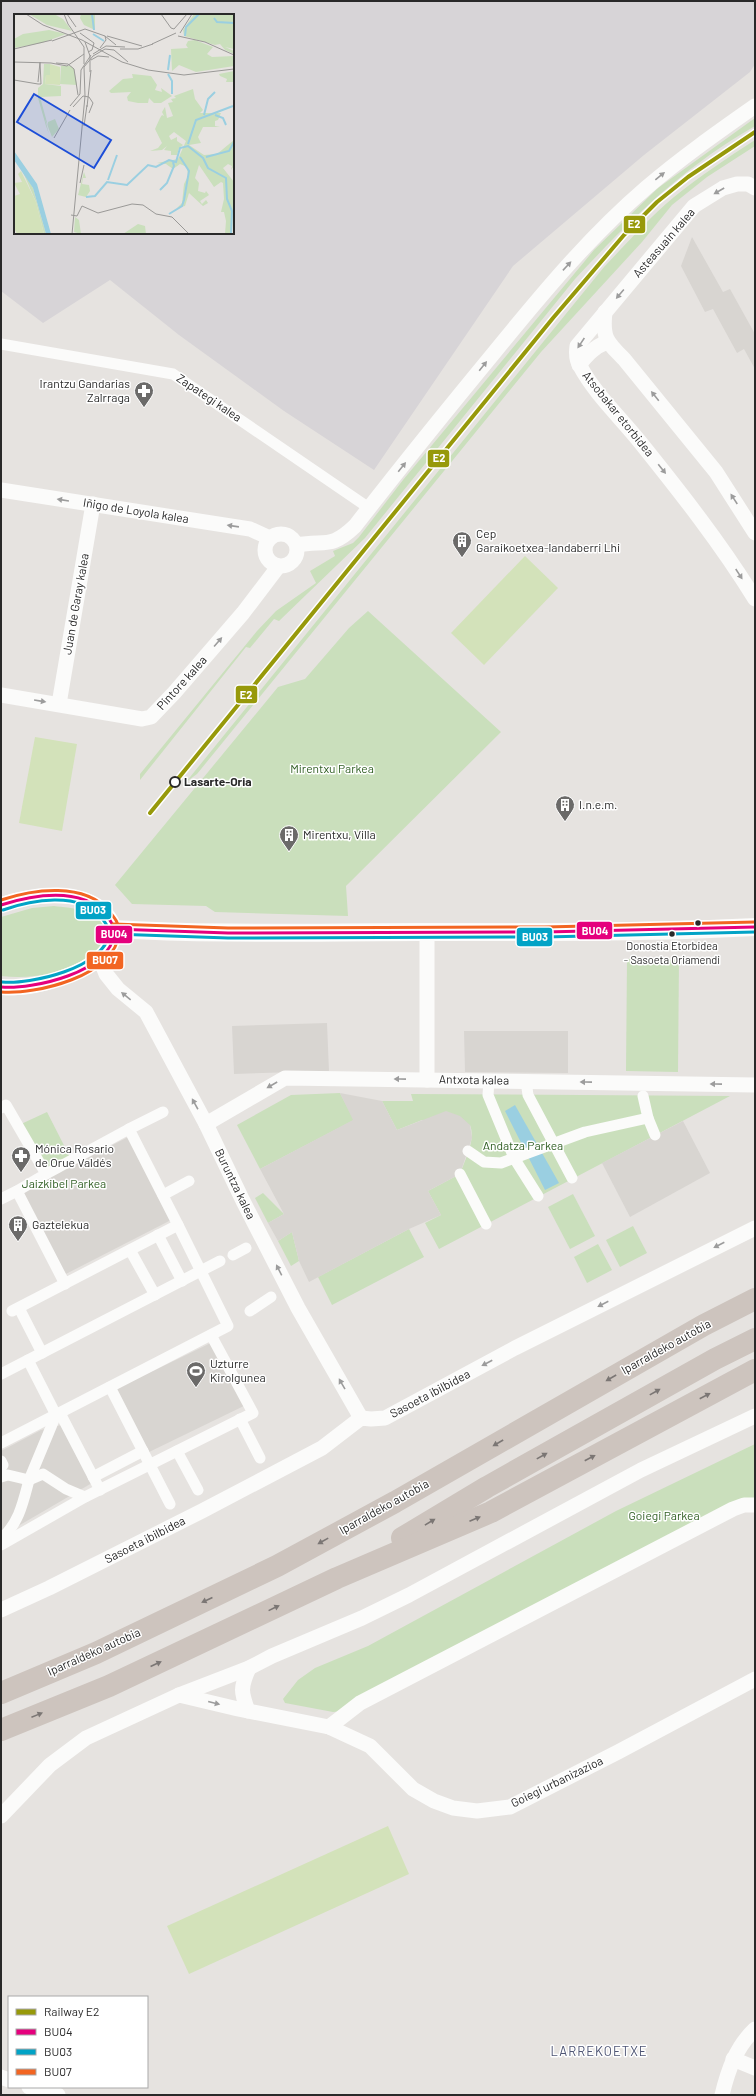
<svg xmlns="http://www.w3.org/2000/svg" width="756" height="2096" font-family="Barlow,sans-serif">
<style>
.industrial{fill:#d7d4d7;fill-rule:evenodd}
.green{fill:#cadfbc}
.pitch{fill:#d3e2ba}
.plaza{fill:#d8d5d1}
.water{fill:#9acfe1}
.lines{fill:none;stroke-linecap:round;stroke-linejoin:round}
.pedestrian{stroke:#fbfbfa;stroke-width:11}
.minor{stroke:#fbfbfa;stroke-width:15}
.tertiary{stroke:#fbfbfa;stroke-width:18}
.motorway{stroke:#cdc4be;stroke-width:22}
.bus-1-casing{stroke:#fff;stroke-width:6}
.bus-2-casing{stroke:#fff;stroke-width:6}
.bus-3-casing{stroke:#fff;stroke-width:6}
.bus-1{stroke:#e5007d;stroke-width:3}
.bus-2{stroke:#02a3c6;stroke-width:3}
.bus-3{stroke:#f26522;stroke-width:3}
.rail-1-casing{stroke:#fff;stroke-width:7}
.rail-1{stroke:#97990a;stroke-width:4}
.oneway{fill:#9c9c9c}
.oneway2{fill:#7b7674}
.stop-dot{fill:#fff;stroke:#292929;stroke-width:2}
.bus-dot{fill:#292929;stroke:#fff;stroke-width:1.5}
.labels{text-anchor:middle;stroke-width:3;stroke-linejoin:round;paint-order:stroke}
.bus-label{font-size:11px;fill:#292929;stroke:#fff}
.street-label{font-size:12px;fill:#292929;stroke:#fff}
.poi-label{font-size:12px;fill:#292929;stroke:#fff;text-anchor:start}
.park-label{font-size:12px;fill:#2e5d21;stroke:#fff}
.stop-label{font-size:12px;font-weight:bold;fill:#292929;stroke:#fff;text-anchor:start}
.neighbourhood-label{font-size:13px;letter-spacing:1px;fill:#4e5574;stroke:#fff}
.inset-river{fill:none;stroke:#9acfe1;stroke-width:2}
.inset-road{fill:none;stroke:#9a9997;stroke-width:1}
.view{fill:#1d4ed8;fill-opacity:0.15;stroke:#1d4ed8;stroke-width:2}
.inset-edge{fill:none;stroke:#292929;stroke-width:2}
.line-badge{stroke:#fff;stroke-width:1.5}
.badge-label{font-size:11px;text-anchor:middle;font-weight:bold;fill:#fff}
</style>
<rect width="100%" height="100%" fill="#e6e3e0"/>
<path class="industrial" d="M1,1H755V64L750,72L644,155L513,266L374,470L284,411L179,335L110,280L43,323L1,291ZM15,15H233V233H15Z"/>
<g class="green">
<path d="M755,118V126C682,168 632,218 575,279L365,538L279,621L274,619L250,648L246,647L140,780V774L257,631L276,611L316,583L310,571L335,556L333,551L353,543L359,537L403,480L594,250L658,188Z"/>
<path d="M755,140V146L707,177L672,205L642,242L541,352L197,774L186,782L604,267C627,243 649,218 674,197C700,176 727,158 755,140Z"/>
<polygon points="368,611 501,732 346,886 348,916 215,912 206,906 132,904 115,885 278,687 305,679 349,628"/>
<path d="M54,906C70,908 109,910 105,934C103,944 96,953 87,958C63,975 30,979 1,976V917L32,908Z"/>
<polygon points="627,959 679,960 678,1072 626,1071"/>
<polygon points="340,1093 354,1120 260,1169 237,1125 291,1095"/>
<path d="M411,1094L730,1096L439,1249L425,1223L441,1215L428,1191L460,1174C465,1159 476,1140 470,1125L422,1120L397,1130L382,1101H413Z"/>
<polygon points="47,1112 74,1165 102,1158 44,1177 19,1125"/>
<polygon points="263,1193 284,1214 268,1223 255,1198"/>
<polygon points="573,1194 595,1236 570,1249 548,1207"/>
<polygon points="633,1226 647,1253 620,1267 606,1240"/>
<polygon points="409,1229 424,1257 332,1305 318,1277"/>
<polygon points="292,1232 299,1261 291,1266 278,1241"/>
<polygon points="598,1244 612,1270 587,1283 574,1257"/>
<polygon points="755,1444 755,1501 342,1711 333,1712 285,1703 283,1699 298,1680 315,1668 368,1646 616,1511"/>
</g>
<g class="pitch">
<polygon points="525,556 558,588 484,665 451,633"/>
<polygon points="35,737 77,744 62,831 19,823"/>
<polygon points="388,1826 409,1874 189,1974 167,1926"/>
</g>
<g class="plaza">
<polygon points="692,237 723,292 730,289 755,334 755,369 744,349 737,353 713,309 705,312 681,266"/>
<polygon points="327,1023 329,1071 234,1074 232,1026"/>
<polygon points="464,1031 568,1031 568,1073 465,1072"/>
<polygon points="340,1093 382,1101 397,1130 446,1111 460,1116 470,1125 472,1138 460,1174 428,1191 441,1215 409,1229 309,1282 299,1261 292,1232 278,1241 268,1223 284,1214 260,1169 353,1120"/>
<polygon points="683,1121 710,1173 630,1217 602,1163"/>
<polygon points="130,1136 173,1219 58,1278 16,1195"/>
<polygon points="219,1339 250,1403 147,1453 116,1389"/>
<polygon points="61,1425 92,1483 1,1536 1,1451 41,1430"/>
</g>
<polygon class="water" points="515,1105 559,1183 545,1190 505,1111"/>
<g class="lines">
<g class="pedestrian">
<polyline points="1,344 173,374 369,508"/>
<polyline points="489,1081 488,1095 514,1158 538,1196"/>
<polyline points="526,1081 528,1095 572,1178"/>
<polyline points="1,1108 6,1105 46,1174 17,1191"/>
<polyline points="163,1112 129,1129 178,1225"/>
<polyline points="648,1118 655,1135"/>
<polyline points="468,1151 484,1162 501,1163 585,1132 648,1118 643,1096"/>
<polyline points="46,1174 129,1129"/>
<polyline points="460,1174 486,1224"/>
<polyline points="163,1195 189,1181"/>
<polyline points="1,1199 17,1191 65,1284"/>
<polyline points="158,1235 182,1281"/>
<polyline points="130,1250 155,1295"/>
<polyline points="233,1255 246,1248"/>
<polyline points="19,1308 42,1353"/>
<polyline points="250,1311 271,1297"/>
<polyline points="28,1360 56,1415 29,1480"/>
<polyline points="1,1374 220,1261"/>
<polyline points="110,1387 170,1504"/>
<polyline points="60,1413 100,1490"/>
<polyline points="240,1419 260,1458"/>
<polyline points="1,1443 228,1326 178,1225 12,1311"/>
<polyline points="177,1451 198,1490"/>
<polyline points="1,1461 3,1465 1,1468"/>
<path d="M1,1477L8,1475L29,1480C23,1503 19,1523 1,1539"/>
<polyline points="93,1477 143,1451"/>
<polyline points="29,1480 43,1474 66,1489 85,1497"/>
<polyline points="1,1545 85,1497 253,1413 211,1335"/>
</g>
<g class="minor">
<path d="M755,188L748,184H737L723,188L694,206L577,346C576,353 576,360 580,366C595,394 620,417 640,442C681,493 721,544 755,599"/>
<path d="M605,312C602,338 607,342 624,359L716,472L755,533"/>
<path d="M579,365C587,355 594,347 607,342"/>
<polyline points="1,490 250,529 270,538"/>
<circle cx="281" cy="550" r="16"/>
<path d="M297,545C326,540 331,549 355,526C400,468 446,411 493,354C541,295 589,237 646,188C681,158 718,132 755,106"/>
<polyline points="1,695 142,719 151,717 174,693 243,613 278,567"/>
<polyline points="59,704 93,504"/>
<path d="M1,905C27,895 79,889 101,909C138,940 88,970 61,978C42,985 21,990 1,987"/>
<polyline points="100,959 106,974 118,989 146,1012 206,1124 243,1201 298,1308 361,1418"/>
<polyline points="427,1080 427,932"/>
<polyline points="206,1124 285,1078 755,1085"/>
<polyline points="1,1610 49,1588 202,1511 322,1448 361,1418 371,1419 385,1418 515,1348 755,1228"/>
<polyline points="179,1695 238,1709 329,1727 370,1746 413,1789 434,1801 453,1808 477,1811 510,1807 618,1752 755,1679"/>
<path d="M248,1711C241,1692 240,1688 249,1668"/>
<polyline points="329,1727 360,1703 733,1509 744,1505 755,1505"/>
<polyline points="1,1816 50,1765 86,1738 179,1695 249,1668 272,1656 362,1618 409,1595 641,1470 755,1416"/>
<polyline points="733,2059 755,2068"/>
<polyline points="1,2077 9,2080"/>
<polyline points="29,2087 58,2095"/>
<path d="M722,2095C728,2070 736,2047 755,2029"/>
</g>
<path class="tertiary" d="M113,929C215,935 317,932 420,932C531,932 643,933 755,927"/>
<g class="motorway">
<polyline points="402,1538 487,1487 715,1359 755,1339"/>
<polyline points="1,1693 96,1653 277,1566 395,1502 704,1325 755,1299"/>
<polyline points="1,1730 109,1686 337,1578 491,1512 755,1370"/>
</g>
<defs>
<g id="bus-1">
<path d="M1,905C32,895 81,886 105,914C110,919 114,925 114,933C112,972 32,990 1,987"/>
<polyline points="113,929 228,933 545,932 755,927"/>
</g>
<g id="bus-2">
<polyline points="113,934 228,938 545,937 755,932"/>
<path d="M2,982C29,985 106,968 109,933C109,927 105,922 101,917C79,891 31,900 3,910"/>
</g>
<g id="bus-3">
<path d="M1,900C34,889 84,882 109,911C114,917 120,924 119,933C116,976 35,995 1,992"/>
<polyline points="113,924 228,928 545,927 755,922"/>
</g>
</defs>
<use href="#bus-1" class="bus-1-casing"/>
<use href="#bus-2" class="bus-2-casing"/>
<use href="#bus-3" class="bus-3-casing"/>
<use href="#bus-1" class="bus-1"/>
<use href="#bus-2" class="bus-2"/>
<use href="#bus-3" class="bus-3"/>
<defs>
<polyline id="rail-1" points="150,813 553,318 624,235 657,202 688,177 755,132"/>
</defs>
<use href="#rail-1" class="rail-1-casing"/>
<use href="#rail-1" class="rail-1"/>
</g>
<defs><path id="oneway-solid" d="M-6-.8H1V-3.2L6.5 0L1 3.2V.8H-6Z"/></defs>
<g class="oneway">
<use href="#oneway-solid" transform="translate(660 176) rotate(-39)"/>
<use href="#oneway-solid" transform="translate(719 191) rotate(150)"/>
<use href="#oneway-solid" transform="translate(567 266) rotate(-47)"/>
<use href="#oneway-solid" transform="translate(620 294) rotate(130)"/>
<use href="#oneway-solid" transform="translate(581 343) rotate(124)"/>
<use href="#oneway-solid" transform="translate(483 366) rotate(-51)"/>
<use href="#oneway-solid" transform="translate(655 396) rotate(-129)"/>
<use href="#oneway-solid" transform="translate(402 467) rotate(-51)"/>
<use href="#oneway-solid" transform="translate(662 469) rotate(51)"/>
<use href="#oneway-solid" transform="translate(734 499) rotate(-123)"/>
<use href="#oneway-solid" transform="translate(63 500) rotate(-171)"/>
<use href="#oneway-solid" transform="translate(233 526) rotate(-172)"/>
<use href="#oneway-solid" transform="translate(739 574) rotate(57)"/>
<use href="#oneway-solid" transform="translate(218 642) rotate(-49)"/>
<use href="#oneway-solid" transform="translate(40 701) rotate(9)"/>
<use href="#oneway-solid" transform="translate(126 996) rotate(-141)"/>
<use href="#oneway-solid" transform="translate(400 1079) rotate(-179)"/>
<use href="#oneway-solid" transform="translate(586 1082) rotate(-179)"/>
<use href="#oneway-solid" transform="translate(716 1084) rotate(-179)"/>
<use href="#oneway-solid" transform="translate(272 1085) rotate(150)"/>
<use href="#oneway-solid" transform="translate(195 1104) rotate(-119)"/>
<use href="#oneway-solid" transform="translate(719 1245) rotate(153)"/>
<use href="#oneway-solid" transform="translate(279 1270) rotate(-117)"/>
<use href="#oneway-solid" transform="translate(603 1304) rotate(153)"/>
<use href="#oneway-solid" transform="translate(487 1363) rotate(152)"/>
<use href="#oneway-solid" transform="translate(342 1384) rotate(-120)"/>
<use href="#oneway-solid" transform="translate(214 1703) rotate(14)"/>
</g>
<g class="oneway2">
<use href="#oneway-solid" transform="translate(611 1378) rotate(150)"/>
<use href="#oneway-solid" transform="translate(655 1392) rotate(-29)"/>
<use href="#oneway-solid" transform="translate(705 1396) rotate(-28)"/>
<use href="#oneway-solid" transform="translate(498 1443) rotate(150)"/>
<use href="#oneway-solid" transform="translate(542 1456) rotate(-29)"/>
<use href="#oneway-solid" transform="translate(590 1458) rotate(-28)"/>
<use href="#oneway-solid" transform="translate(475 1519) rotate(-23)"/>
<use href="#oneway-solid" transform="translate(430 1522) rotate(-31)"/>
<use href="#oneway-solid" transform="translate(323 1541) rotate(151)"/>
<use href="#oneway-solid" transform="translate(207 1600) rotate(155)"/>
<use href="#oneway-solid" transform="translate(274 1608) rotate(-26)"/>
<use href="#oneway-solid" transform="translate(156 1664) rotate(-25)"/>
<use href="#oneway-solid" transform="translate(37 1715) rotate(-22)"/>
</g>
<defs>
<symbol id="pharmacy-pin" viewBox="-11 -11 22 30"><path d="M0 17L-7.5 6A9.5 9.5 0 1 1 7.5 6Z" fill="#6b6a69" stroke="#fff"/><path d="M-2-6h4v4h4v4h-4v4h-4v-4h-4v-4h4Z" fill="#fff"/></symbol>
<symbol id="building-pin" viewBox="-11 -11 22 30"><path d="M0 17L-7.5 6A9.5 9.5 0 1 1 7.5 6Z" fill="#6b6a69" stroke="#fff"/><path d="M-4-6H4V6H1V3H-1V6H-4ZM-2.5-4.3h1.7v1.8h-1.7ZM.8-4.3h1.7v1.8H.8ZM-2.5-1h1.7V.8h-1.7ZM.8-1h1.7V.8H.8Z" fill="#fff"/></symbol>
<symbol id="stadium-pin" viewBox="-11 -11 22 30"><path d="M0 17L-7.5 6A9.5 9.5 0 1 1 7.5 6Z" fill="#6b6a69" stroke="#fff"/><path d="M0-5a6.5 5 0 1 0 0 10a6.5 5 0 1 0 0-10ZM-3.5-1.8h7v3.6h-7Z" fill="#fff"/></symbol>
</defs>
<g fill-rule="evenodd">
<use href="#pharmacy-pin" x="133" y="380" width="22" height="30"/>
<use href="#building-pin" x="451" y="530" width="22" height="30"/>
<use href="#building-pin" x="554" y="794" width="22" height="30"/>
<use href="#building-pin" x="278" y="824" width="22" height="30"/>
<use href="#pharmacy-pin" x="10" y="1145" width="22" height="30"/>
<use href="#building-pin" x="7" y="1214" width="22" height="30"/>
<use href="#stadium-pin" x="185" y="1360" width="22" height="30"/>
</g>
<circle class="stop-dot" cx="175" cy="782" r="5"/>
<g class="bus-dot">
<circle cx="698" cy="923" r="3.5"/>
<circle cx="672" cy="934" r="3.5"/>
</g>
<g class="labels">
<g class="bus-label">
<text x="672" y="950">Donostia Etorbidea<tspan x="672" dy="14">- Sasoeta Oriamendi</tspan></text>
</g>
<g class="street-label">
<text transform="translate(664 243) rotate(-49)" y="4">Asteasuain kalea</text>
<text transform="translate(209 398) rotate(34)" y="4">Zapategi kalea</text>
<text transform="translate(618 414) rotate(51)" y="4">Atsobakar etorbidea</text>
<text transform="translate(136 511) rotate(9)" y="4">Iñigo de Loyola kalea</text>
<text transform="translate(76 604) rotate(-80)" y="4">Juan de Garay kalea</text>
<text transform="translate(182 683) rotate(-48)" y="4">Pintore kalea</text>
<text transform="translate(474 1080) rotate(1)" y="4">Antxota kalea</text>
<text transform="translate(235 1184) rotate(64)" y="4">Buruntza kalea</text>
<text transform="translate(666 1347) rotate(-29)" y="4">Iparraldeko autobia</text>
<text transform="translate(430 1394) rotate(-28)" y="4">Sasoeta ibilbidea</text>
<text transform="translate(384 1507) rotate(-29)" y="4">Iparraldeko autobia</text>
<text transform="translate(145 1540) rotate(-27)" y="4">Sasoeta ibilbidea</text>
<text transform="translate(94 1652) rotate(-24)" y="4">Iparraldeko autobia</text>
<text transform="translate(557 1782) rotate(-26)" y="4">Goiegi urbanizazioa</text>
</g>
<g class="poi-label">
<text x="130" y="388" text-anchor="end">Irantzu Gandarias<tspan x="130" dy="14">Zalrraga</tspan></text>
<text x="476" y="538">Cep<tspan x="476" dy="14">Garaikoetxea-landaberri Lhi</tspan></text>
<text x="579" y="809">I.n.e.m.</text>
<text x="303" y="839">Mirentxu, Villa</text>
<text x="35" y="1153">Mónica Rosario<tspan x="35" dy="14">de Orue Valdés</tspan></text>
<text x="32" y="1229">Gaztelekua</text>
<text x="210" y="1368">Uzturre<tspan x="210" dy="14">Kirolgunea</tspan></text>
</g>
<g class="park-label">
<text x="332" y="773">Mirentxu Parkea</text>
<text x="523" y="1150">Andatza Parkea</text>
<text x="64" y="1188">Jaizkibel Parkea</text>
<text x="664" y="1520">Goiegi Parkea</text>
</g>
<g class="stop-label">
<text x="184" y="786">Lasarte-Oria</text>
</g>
<g class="neighbourhood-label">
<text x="599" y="2056">LARREKOETXE</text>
</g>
</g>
<g transform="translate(14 14)">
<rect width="220" height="220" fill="#e6e3e0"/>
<path d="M15,0H40L49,5L58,17L33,11ZM67,0H81V16L70,11L66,4ZM180,0H220V35L211,33L220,37V40L211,36L206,30L201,31L170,22L169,16ZM35,16L52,20L28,29L0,34V25L9,20ZM181,26L199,33L193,40L198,43L220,42V52L182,58L165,51L158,57L157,35L174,34L172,31L174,27ZM30,50H36V61H32L31,70L47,72V82L26,83L34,112V108L41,105L45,115L38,123L31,105L35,120L32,112L24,84V74L29,70ZM47,52H57L60,55L63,71L46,70ZM220,57V68H212L213,65L206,62L205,60ZM118,60L137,62L143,71L141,76L148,78L147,74L158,82L147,89H140L135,84L134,89H124L114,87L113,83L117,78L97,79L95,77L109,65L119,64ZM179,75L181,85L189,96L186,99H207L204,106L201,107V112L206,113H189L184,123L187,129L175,131L190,141L203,140L220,126V152L217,156L218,152L214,150L209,154L220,168L218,220H211L212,207L210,198H207L210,185L209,169L207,168L200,173L185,151L181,164L185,169L184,177L191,179L192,177L195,181L186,187L188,190L192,186L194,189L189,192L175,179L171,192L163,194L168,189L170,170L174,162L173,153L166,150L159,155L152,150L143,149L164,145L172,127L160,118L155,122L157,126L163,123V127L169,131L165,134L163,141H157V137L150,136L153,132L148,136L136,137L144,134L148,129L141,115L146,104L148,101L150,102L148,98L151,93L153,104L159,102L154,89L159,88L157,85L162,84L160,82ZM8,156L19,174L32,220H30L22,188ZM70,158L72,164H69L68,170L75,171L76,177L72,183L64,181ZM61,203L65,206L67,220L60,218ZM124,210L131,212L132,220H109Z" fill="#cadfbc"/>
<path d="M36,50L46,53V71L31,70L32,61H36ZM7,157L22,188L30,220H3L0,214V182L6,180L0,169L8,168L4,160Z" fill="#d3e2ba"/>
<path d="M0,137L23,170L37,220H32L19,174L0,146Z" fill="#9acfe1"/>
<path class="inset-river" d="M78,0L80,16M200,4L203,8L220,9M79,20L90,27M171,22L172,13L185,0M154,56L156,41M154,60L158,67V80M190,101L194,85L201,78M201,101L209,104L212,111M174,130L182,106L219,92M192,143L215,137L220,128M94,166L103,141M146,176L153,169L160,152L159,148M72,183L81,182L93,168L113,171L134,151L142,153L155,146L162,148L166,134L174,132L189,144L194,154L212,164L213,185L218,197L217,220M155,200L168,192L170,186L175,157L166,143"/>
<path class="inset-road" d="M12,0L29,11L68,26L108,48L134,56L170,61L220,55M50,0L54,10L70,33V50M53,0L62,13M147,0L157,14L160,15L173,0M66,19L80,29L78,36L74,38M166,19L178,0M93,22L128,32M164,22L191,28L220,41M38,27L71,15L91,22L102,31M71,28L76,42V58M138,30L162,19M86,34L92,26L91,22M0,35L38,26M106,35H124L139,30M79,40L92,32L111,33M77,46L84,42L95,43M0,48L37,49L53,52L70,40M42,49L54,50L60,55L64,81M0,66L24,70M24,68L26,48M24,70H27L26,48M56,92L66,80L67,56L77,41M59,93L69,82L75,83L79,89L75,99M73,93L77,56M70,112L73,91M40,124L56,96M66,169L70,151M57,201L63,202L68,192L84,199L118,190L129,191L142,200L158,203L175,220M58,220L71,82L70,53L79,42L91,35L100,36L114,48"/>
<path class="view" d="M20,80L97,126L80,154L3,108Z"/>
<rect width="220" height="220" class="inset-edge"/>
</g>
<g class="line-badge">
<rect x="623" y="215" width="23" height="19" rx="4" fill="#97990a"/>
<rect x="427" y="449" width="23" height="19" rx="4" fill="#97990a"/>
<rect x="235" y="685" width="23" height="19" rx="4" fill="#97990a"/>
<rect x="75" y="901" width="37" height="19" rx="4" fill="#02a3c6"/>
<rect x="576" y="921" width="37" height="19" rx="4" fill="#e5007d"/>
<rect x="95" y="925" width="38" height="19" rx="4" fill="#e5007d"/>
<rect x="516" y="927" width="37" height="20" rx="4" fill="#02a3c6"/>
<rect x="86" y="951" width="38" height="19" rx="4" fill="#f26522"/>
</g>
<g class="badge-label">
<text x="634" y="228">E2</text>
<text x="439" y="462">E2</text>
<text x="246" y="699">E2</text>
<text x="93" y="914">BU03</text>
<text x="595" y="935">BU04</text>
<text x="114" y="938">BU04</text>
<text x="535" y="941">BU03</text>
<text x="105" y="964">BU07</text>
</g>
<rect width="756" height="2096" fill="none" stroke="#292929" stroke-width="4"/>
<rect x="8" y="1996" width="140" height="92" fill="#ffffff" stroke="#a9a9a9"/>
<rect x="16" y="2009" width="20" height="6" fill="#97990a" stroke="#a9a9a9"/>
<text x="44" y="2016" font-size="12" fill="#292929">Railway E2</text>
<rect x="16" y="2029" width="20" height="6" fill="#e5007d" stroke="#a9a9a9"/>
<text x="44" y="2036" font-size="12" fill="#292929">BU04</text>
<rect x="16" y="2049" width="20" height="6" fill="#02a3c6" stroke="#a9a9a9"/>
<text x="44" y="2056" font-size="12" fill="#292929">BU03</text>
<rect x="16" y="2069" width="20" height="6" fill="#f26522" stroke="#a9a9a9"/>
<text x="44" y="2076" font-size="12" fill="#292929">BU07</text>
</svg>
